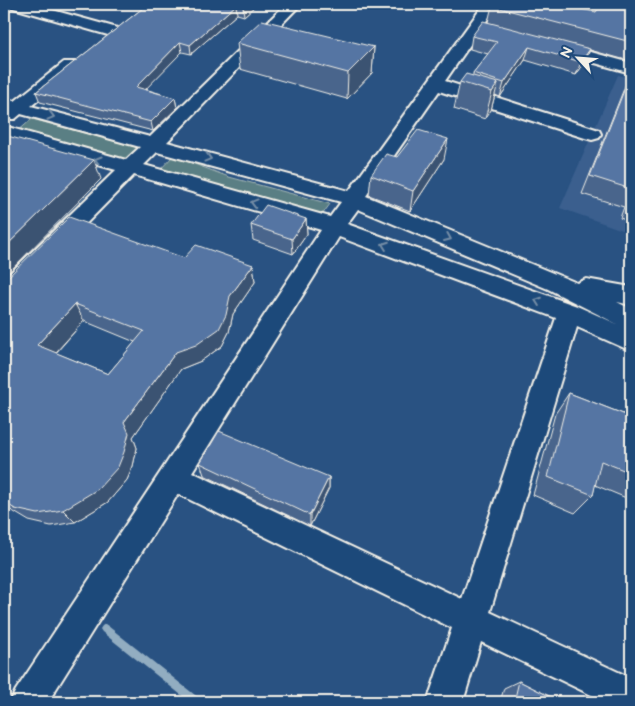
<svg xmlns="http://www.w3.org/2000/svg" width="635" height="706" font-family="'Balsamiq Sans',sans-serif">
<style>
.built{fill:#3a5f8e}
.green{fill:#5a7f84;stroke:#a7b8b6}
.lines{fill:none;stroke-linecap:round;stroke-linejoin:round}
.stream{fill:#92adc1;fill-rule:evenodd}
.minor-casing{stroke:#f4f1e8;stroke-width:4}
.minor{fill:#1f4a7a;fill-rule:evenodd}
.wall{fill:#48658c;stroke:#f4f1e8;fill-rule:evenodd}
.shaded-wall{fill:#3b5272;stroke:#f4f1e8}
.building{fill:#5475a3;stroke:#f4f1e8;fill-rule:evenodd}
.oneway{stroke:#748da6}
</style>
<rect width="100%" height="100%" fill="#295282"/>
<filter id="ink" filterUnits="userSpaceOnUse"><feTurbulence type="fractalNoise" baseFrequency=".02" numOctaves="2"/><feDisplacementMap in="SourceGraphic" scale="10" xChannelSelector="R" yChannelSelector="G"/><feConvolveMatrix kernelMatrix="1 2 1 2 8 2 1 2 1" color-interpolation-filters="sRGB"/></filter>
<g filter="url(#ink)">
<polygon class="built" points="618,75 631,78 631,233 560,208"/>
<g class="green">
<polygon points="32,119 140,148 126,163 17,132"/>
<polygon points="173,156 229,177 330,204 322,215 159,171"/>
</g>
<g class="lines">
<polygon class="stream" points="105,624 108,626 200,699 202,702 190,702 102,632 100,629 102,626"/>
<defs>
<g id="minor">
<polygon points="8,4 31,4 121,29 123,32 121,35 115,37 10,7"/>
<path d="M286,4H301L167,142L349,191L484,4H498L445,81L599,130L601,134L599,138L592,140L585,138L439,91L366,196L577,283L586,279L631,287V305L617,302L631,309V329L625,328L631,330V351L577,327L490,612L631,678V702H606L481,642L463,702H427L452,628L178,494L48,702H10L16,690L321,230L134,175L12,299L4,302V279L116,170L4,138V126L126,160L140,147L21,114L15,119H4V99L15,101L64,62H76L78,66L76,70L31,106L150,137ZM157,152L341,202L330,217L144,165ZM358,209L548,289L617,324L577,306L347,224ZM339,237L556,318L462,599L192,472Z"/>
<polygon points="554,42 631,63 631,73 548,50 546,47 548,44"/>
</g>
</defs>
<use href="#minor" class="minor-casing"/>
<use href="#minor" class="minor"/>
</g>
<g class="wall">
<polygon points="148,4 257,4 244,16 237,14 191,54 182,52 145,89 175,98 177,108 153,131 40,102 36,92"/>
<polygon points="631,4 631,52 626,60 590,50 585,62 576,75 525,60 500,97 495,95 491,110 485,119 454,109 460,82 473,76 473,73 488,54 470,49 472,36 488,22 492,6 557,5 596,12"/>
<polygon points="237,43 374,47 372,73 347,99 240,69"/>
<polygon points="631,71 631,159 628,167 631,168 631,222 620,218 624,207 582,194"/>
<polygon points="397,157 444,159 410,211 369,195 371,175"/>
<polygon points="306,219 307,234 293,254 253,240 251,225"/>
<path d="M184,258L253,265L255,282L233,314L229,332L222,346L201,361L181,369L133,437L137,448L133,466L127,480L108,502L75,522L51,526L29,521L4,506V281ZM84,321L135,342L108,374L56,353Z"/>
<polygon points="569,393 631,417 631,500 595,485 593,495 575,513 533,495 555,414"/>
<polygon points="200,463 329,477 329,488 310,526 204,475"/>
<polygon points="519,681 561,702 500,702 504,688"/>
</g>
<g class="shaded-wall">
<polygon points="246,4 257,4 244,16 243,6"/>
<polygon points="236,5 237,14 191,54 190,45"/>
<polygon points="180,42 182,52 139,96 136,87"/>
<polygon points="374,47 372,73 347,99 348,73"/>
<polygon points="529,47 525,60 500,97 504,83"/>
<polygon points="631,47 631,52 626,60"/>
<polygon points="590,49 585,62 576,75 581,62"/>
<polygon points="498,83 491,110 485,119 492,92"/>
<polygon points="175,98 177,108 153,131 151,122"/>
<polygon points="448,139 444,159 410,211 413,191"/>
<polygon points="94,160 101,179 4,277 4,248"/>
<polygon points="306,219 307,234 293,254 292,239"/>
<polygon points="253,265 255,282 233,314 229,332 222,346 201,361 181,369 133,437 137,448 133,466 127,480 108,502 75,522 63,510 124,422 176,352 230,296"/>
<polygon points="75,304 84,321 48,361 37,345"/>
<polygon points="329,477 329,488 310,526 310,515"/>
</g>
<g class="building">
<polygon points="148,4 246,4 243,6 236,5 190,45 180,42 136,87 175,98 151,122 36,92"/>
<polygon points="493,4 553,4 596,12 601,4 631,4 631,42 492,6"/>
<polygon points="262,20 374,47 348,73 237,43"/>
<polygon points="483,21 590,49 581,62 529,47 504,83 473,73 497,42 472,36"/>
<polygon points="631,73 631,159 628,167 631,168 631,189 590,176"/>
<polygon points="466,74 498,83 492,92 460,82"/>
<polygon points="418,130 448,139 413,191 371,175 386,154 397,157"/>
<polygon points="4,135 94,160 4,248"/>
<polygon points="266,205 306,219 292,239 251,225"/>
<path d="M69,217L184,258L196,245L253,265L230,296L226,315L219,329L196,345L176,352L124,422L129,433L124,452L118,467L98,489L63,510L38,514L15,509L4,502V281ZM75,304L144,331L108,374L37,345Z"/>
<polygon points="569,393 631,417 631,473 601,461 593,495 548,477"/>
<polygon points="219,431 329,477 310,515 200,463"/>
<polygon points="519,681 561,702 514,702"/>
</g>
<defs><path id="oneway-chevron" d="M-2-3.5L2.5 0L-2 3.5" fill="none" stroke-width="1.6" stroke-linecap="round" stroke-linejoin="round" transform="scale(1.25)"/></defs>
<g class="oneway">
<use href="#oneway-chevron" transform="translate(51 116) rotate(15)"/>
<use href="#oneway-chevron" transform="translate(208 158) rotate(15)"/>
<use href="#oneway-chevron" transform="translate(98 160) rotate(-164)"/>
<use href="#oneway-chevron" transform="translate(254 203) rotate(-165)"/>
<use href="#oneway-chevron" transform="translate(448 238) rotate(23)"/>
<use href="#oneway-chevron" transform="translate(385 245) rotate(-160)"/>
<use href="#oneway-chevron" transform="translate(538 301) rotate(-160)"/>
</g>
</g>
<rect width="635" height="706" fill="none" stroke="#1f4a7a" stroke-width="20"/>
<rect x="10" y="10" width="615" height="686" fill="none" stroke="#f4f1e8" stroke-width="2" filter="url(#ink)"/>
<g transform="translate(578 58) rotate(296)" stroke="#1f4a7a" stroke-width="4" paint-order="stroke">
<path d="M0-4L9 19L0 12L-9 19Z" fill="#f4f1e8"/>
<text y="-8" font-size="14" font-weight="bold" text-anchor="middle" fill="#f4f1e8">N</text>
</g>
</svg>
